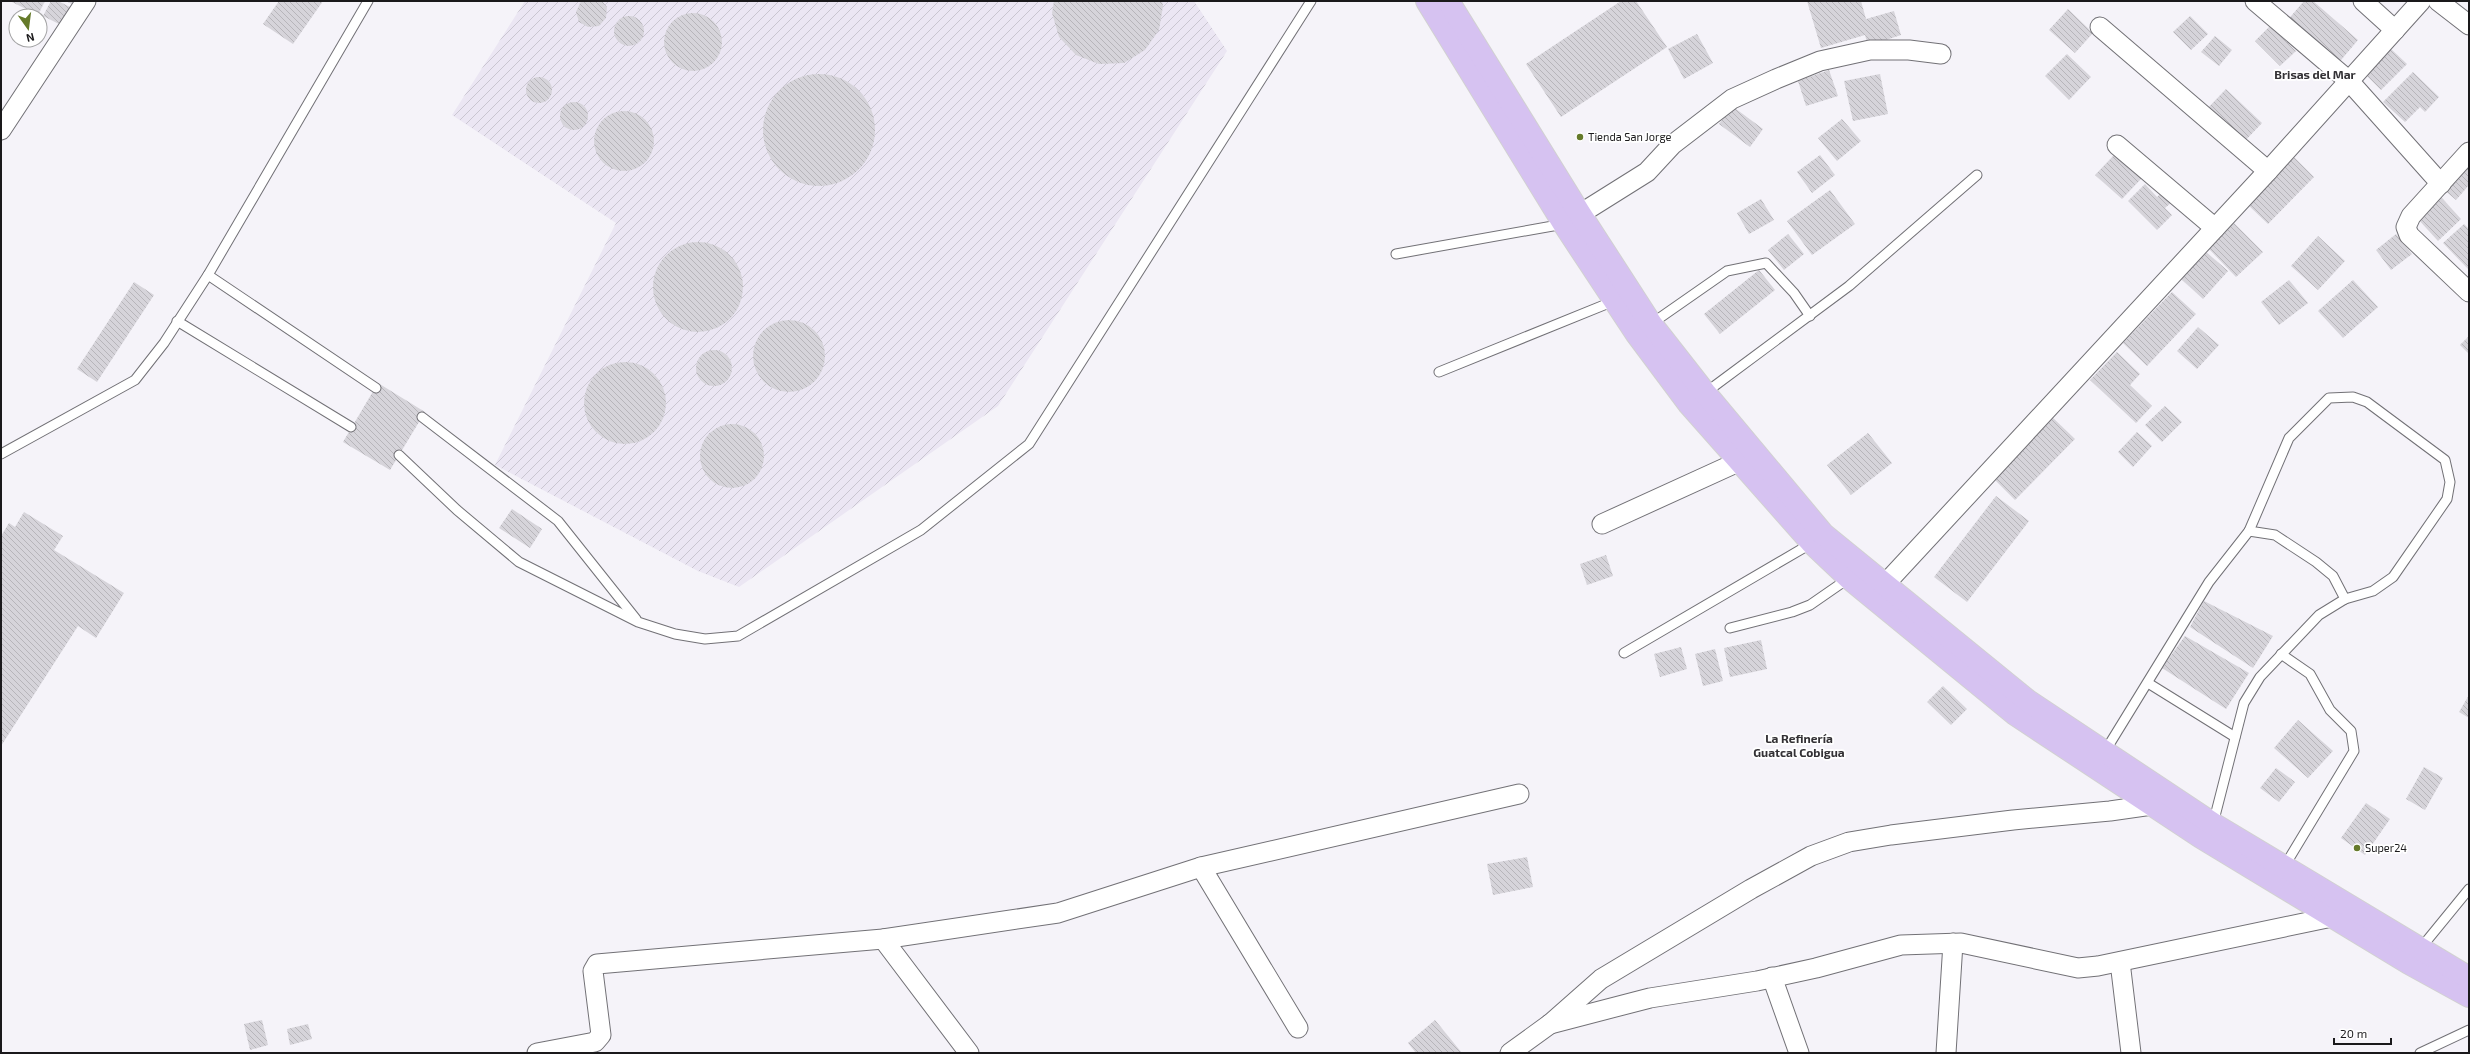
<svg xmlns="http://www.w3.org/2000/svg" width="2470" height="1054" font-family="'Exo 2',sans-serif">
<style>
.industrial{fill:url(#industrial-furrows)}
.building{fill:url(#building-back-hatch)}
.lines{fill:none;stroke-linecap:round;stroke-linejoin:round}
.service-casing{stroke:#727176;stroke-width:11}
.minor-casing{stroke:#727176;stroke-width:21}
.primary-casing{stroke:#d1d1d1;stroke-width:24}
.service{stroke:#fff;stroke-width:9}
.minor{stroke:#fff;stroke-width:19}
.primary{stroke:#d6c2f1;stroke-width:22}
.poi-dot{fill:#657a2a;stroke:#fff;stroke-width:1.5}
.labels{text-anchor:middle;stroke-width:3.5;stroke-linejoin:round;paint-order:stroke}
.poi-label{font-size:11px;fill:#1a191b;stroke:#fff;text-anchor:start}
.neighbourhood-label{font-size:12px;font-weight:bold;fill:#333135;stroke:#fff}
</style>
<defs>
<pattern id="industrial-furrows" width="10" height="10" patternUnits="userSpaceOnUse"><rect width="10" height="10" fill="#ebe6f3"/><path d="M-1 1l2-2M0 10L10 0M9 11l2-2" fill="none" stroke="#c9c5d0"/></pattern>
<pattern id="building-back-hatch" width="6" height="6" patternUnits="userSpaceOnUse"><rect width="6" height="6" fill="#d6d4da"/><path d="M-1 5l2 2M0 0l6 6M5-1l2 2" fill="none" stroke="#b7b5ba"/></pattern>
</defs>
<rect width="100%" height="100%" fill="#f5f3f9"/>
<polygon class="industrial" points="525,1 1194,1 1227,51 998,406 739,587 698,571 495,465 616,223 452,115"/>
<g class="building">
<polygon points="10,1 45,1 38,15"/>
<polygon points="51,1 58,1 72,8 63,26 43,16"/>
<polygon points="66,1 80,1 77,7"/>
<polygon points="279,1 323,1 293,44 263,24"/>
<polygon points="581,1 602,1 607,7 606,18 599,26 588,27 579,22 576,12"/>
<polygon points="1054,1 1162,1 1163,6 1159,30 1145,50 1124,63 1099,64 1076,55 1059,37 1052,13"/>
<polygon points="1621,1 1636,1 1667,47 1561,117 1526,64"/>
<polygon points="1807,1 1861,1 1866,19 1894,11 1901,35 1868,46 1865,35 1821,48"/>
<polygon points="2304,1 2313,1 2358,40 2336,66 2286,22"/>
<polygon points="2068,9 2093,33 2075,53 2049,30"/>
<circle cx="693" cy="42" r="29"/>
<polygon points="2190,16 2208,34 2191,50 2173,32"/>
<circle cx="629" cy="31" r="15"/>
<polygon points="2270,26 2296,51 2280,66 2255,41"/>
<polygon points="1697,34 1713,63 1684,79 1668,49"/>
<polygon points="2215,36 2232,50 2219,66 2201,52"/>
<polygon points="2390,48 2407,64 2381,90 2361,70"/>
<polygon points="2067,54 2091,77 2069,100 2045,76"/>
<polygon points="1829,70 1838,96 1806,106 1798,81"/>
<polygon points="2413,72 2439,97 2425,112 2420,107 2405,122 2383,102"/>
<circle cx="819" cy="130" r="56"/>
<polygon points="1880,74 1888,114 1853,121 1844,81"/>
<circle cx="539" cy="90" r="13"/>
<polygon points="2226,89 2262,123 2241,145 2205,111"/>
<circle cx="574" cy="116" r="14"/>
<polygon points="1732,106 1763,129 1750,147 1719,124"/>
<circle cx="624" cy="141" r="30"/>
<polygon points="1842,119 1861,141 1837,161 1818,138"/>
<polygon points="2115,154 2142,178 2122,199 2095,175"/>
<polygon points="1820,155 1835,175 1812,193 1797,172"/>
<polygon points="2292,155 2314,177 2268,224 2245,202"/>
<polygon points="2469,160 2469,185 2456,200 2443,189"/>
<polygon points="2145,184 2157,197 2163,191 2173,201 2165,208 2172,215 2157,230 2128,201"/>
<polygon points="1830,190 1855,224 1812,255 1787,221"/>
<polygon points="2441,197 2461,219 2438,241 2417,218"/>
<polygon points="1761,199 1774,220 1749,234 1737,213"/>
<polygon points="2234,223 2263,252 2236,277 2208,248"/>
<polygon points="2464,224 2469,229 2469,270 2443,243"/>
<polygon points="1788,234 1804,254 1784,270 1768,250"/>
<polygon points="2396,234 2412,254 2391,270 2376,250"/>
<polygon points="2318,236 2345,261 2318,290 2291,266"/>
<circle cx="698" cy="287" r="45"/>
<polygon points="2205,251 2228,271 2203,299 2180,278"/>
<polygon points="1759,270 1775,290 1720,334 1704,314"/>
<polygon points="2289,280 2308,303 2279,325 2261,302"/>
<polygon points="2353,280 2378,307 2343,338 2318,311"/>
<polygon points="134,282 154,295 97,382 77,369"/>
<polygon points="2172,292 2196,314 2147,366 2123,343"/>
<circle cx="789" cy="356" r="36"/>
<polygon points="2198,327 2219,345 2197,369 2177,351"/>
<polygon points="2469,336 2469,354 2460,345"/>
<circle cx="714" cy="368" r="18"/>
<polygon points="2117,352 2140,374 2130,385 2152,406 2136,423 2090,380"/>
<circle cx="625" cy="403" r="41"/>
<polygon points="378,383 425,412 390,470 343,442"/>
<polygon points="2165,406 2182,422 2162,442 2145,425"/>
<polygon points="2051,416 2075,439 2015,500 1992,477"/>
<circle cx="732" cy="456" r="32"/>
<polygon points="2137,432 2152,446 2133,467 2118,452"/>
<polygon points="1868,433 1892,463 1851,495 1827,465"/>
<polygon points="1996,496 2029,521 1967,602 1934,577"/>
<polygon points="512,509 542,529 530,548 499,528"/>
<polygon points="24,512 63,536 54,550 124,593 96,638 78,626 1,746 1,536 9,523 15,527"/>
<polygon points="1606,555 1613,576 1587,585 1580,564"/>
<polygon points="2204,601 2273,636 2253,668 2190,627"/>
<polygon points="2185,636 2249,673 2226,709 2162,668"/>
<polygon points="1761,640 1767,669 1730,677 1724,648"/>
<polygon points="1681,647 1687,669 1660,677 1654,654"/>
<polygon points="1715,649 1723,681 1703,686 1695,654"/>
<polygon points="1943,686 1967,709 1951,725 1927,702"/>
<polygon points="2469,695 2469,718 2459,712"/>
<polygon points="2298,720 2333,751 2308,778 2274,748"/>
<polygon points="2424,767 2443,778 2425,810 2406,799"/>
<polygon points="2276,768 2295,782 2279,802 2260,788"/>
<polygon points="2366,803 2390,819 2365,855 2341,838"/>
<polygon points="1527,857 1533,887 1493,895 1487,864"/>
<polygon points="262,1020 268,1045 250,1050 244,1024"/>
<polygon points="1435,1020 1462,1053 1416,1053 1408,1043"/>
<polygon points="308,1024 312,1039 290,1045 287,1029"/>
</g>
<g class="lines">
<defs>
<g id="service">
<polyline points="1396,254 1564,224"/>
<polyline points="208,275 376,388"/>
<polyline points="177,321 351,427"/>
<polyline points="1651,324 1727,271 1766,263 1794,293 1810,316"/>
<polyline points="1439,372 1614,301"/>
<polyline points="1705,393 1849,286 1977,175"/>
<polyline points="422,417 558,521 636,619"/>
<polyline points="1,454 135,380 164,343 208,275 368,1"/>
<polyline points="399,455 457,510 519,562 638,622 675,634 705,639 738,636 921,530 1029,444 1311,1"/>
<polyline points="1730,628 1792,612 1810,605 1849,578"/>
<polyline points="1624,653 1812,543"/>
<polyline points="2281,654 2310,674 2330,710 2351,731 2354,751 2284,867"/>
<polyline points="2148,683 2235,737"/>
<polyline points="2104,753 2209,582 2249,531 2275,535 2316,562 2333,576 2345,599"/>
<polyline points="2213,824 2244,703 2260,677 2319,615 2345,599 2373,591 2393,577 2447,499 2450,482 2445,460 2367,402 2353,397 2329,398 2289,438 2249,531"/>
<polyline points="2420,949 2469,889"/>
<polyline points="2420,1053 2469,1030"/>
</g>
<g id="minor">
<polyline points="2255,1 2349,81 2441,184"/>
<polyline points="2363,1 2395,30"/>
<polyline points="2438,1 2469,25"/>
<polyline points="2100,27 2268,171"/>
<polyline points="1,130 86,1"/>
<polyline points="2117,145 2215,228"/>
<polyline points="2469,152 2411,216 2406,227 2409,235 2469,292"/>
<polyline points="1580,214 1647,172 1672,145 1732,99 1776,79 1820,61 1870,50 1909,50 1941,54"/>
<polyline points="1602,524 1738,462"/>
<polyline points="1875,595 2268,171 2421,1"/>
<polyline points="1201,867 1298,1028"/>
<polyline points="883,939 969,1053"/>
<polyline points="2120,962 2131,1053"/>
<polyline points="1772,977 1799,1053"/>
<polyline points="1550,1024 1650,998 1757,981 1816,968 1901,945 1961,943 2078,968 2098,966 2332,917 2342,913"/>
<polyline points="537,1053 595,1042 601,1035 593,971 597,964 883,939 1058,913 1201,867 1519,794"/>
<polyline points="1510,1053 1550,1024 1601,979 1751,889 1811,856 1849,842 1891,835 2013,820 2110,811 2152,805 2160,801"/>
<polyline points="1946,1053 1953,943"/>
</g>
<g id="primary">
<polyline points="1427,1 1564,224 1636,333 1689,404 1812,543 1849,578 2015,714 2201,837 2409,963 2469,996"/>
<polyline points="1448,1 1580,214 1651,324 1705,393 1823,534 2028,701 2213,824 2469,978"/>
</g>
</defs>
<use href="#service" class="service-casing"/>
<use href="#minor" class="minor-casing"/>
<use href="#primary" class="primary-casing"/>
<use href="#service" class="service"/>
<use href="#minor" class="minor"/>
<use href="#primary" class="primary"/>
</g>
<g class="poi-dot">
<circle cx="1580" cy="137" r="4"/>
<circle cx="2357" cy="848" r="4"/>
</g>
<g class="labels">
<g class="poi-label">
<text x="1588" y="141">Tienda San Jorge</text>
<text x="2365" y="852">Super24</text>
</g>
<g class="neighbourhood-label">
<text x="2315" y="79">Brisas del Mar</text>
<text x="1799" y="743">La Refinería<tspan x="1799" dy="14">Guatcal Cobigua</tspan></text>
</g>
</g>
<rect width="2470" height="1054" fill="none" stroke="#1a191b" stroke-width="4"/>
<g transform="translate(28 28) rotate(166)"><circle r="19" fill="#ffffff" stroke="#a3a3a4"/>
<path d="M0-3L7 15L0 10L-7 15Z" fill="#657a2a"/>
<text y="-6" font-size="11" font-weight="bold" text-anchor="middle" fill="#1a191b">N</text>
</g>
<path d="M2334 1038v6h57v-6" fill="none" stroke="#1a191b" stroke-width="2"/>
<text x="2340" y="1038" font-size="12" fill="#1a191b" stroke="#ffffff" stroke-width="3" paint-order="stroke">20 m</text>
</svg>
